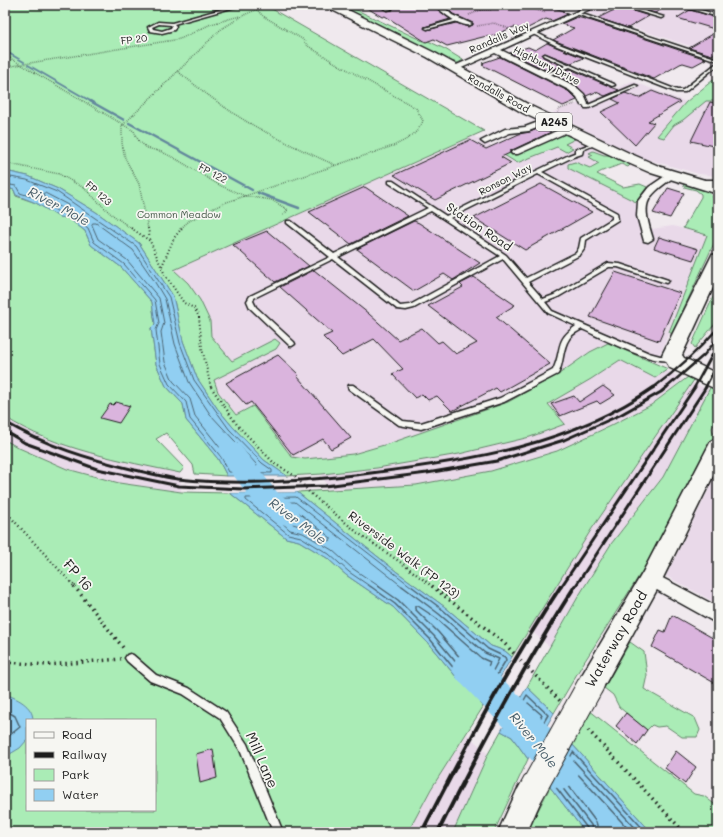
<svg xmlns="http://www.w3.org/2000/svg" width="723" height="837" font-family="Mali,sans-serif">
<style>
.built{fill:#e9d9e9}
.green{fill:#aaecb6;stroke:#638469;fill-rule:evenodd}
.water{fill:#91cff2;stroke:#62879c}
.pier{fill:#f0e9ee}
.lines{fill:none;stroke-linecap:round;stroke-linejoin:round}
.shore-far1{stroke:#4b6472;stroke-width:1}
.shore{stroke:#4b6472;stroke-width:1.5}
.stream-far1{stroke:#62879c;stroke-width:2}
.stream{stroke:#62879c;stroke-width:2.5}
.river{fill:#91cff2;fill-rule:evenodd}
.building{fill:#dab4dd;stroke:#1c1c1c}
.lane-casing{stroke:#1c1c1c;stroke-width:3}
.street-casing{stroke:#1c1c1c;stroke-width:3}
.secondary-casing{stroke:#1c1c1c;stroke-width:3}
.primary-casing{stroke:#1c1c1c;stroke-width:3}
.path-far3{stroke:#1c1c1c;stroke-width:1.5;stroke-dasharray:0.5 1.5;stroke-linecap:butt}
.path-far2{stroke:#1c1c1c;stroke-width:2;stroke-dasharray:1 2.5;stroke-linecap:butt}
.path-far1{stroke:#1c1c1c;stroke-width:2.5;stroke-dasharray:1 3;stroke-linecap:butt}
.path{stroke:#1c1c1c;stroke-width:3.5;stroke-dasharray:1.5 4;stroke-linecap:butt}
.lane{fill:#f6f6f2;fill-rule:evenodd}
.street{fill:#f6f6f2;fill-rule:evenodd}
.secondary{fill:#f6f6f2;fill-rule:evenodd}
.primary{fill:#f6f6f2;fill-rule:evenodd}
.rail-far2{stroke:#1c1c1c;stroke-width:2.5}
.rail-far1{stroke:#1c1c1c;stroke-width:3}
.rail{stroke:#1c1c1c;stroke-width:4}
.secondary-bridge-casing{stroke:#1c1c1c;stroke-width:28;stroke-linecap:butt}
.secondary-bridge{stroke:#f6f6f2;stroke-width:26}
.labels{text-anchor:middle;stroke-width:3.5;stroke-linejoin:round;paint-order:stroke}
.far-street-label{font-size:10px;fill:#1c1c1c;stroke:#f6f6f2}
.far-park-label{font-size:10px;fill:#475a4a;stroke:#f6f6f2}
.shield{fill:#f6f6f2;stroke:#5d5d5c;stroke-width:1}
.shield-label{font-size:11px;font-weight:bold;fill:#1c1c1c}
.street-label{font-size:12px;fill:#1c1c1c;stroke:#f6f6f2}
.water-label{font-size:13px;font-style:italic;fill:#455b67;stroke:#f6f6f2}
.near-street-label{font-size:14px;fill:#1c1c1c;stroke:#f6f6f2}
</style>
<rect width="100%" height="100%" fill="#f0e9ee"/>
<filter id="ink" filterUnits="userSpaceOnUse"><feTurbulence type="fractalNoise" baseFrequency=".025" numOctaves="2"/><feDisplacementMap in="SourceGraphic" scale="8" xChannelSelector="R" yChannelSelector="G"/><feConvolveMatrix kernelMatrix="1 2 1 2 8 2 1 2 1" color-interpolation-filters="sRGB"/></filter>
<g filter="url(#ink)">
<g class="built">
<polygon points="557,5 718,5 718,55 588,13"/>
<polygon points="718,76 718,176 699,174 639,157 552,113 568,106 587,102 632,81 686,102"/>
<polygon points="473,136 505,153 517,163 575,139 610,158 580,173 636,202 638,227 652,229 673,226 707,235 662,350 655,362 629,351 590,352 559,374 508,402 391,443 353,454 305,459 292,457 253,407 236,415 218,392 214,380 237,368 211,336 174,270"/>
<polygon points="620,360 655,378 666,370 683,380 651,405 610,426 556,451 491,471 416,485 329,491 322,474 377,468 459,454 530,437 565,424 548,404 591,379"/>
<polygon points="692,383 709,390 696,416 663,477 611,544 578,597 550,647 529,629 591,530"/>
<polygon points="5,417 15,423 53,440 93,453 180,473 181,492 119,483 67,469 19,448 5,440"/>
<polygon points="718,471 718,604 666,576"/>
<polygon points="467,734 488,754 453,832 408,832 431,789"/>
</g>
<g class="green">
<polygon points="5,5 265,5 484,131 174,270 188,283 200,300 210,321 211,336 232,361 275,339 280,343 276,349 214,380 218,392 236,415 253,406 292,457 305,459 353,454 391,443 508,402 559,374 590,352 608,343 668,369 655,378 620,360 591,379 548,404 565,424 530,437 459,454 377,468 322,474 287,476 264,460 232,426 217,408 197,378 183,341 173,296 139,243 96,212 58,189 28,176 5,171"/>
<polygon points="338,5 346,5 425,42 428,41 445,49 463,60 458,63 451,61"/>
<polygon points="718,76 718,95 715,101 706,101 683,120 674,125 664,138 657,136 686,102"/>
<polygon points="564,134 575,139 565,144 573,148 566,152 557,147 517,163 504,155 505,153 511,153 516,155"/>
<path d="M593,151L604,155H615L632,163L628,167L621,164C613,168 602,170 597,174L623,187L640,184L647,187L636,202L568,168V164L575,162L590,168L599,163L589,157L593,155L589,153Z"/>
<path d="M683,183C699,186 709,189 717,203L714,205L716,239L672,334L669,332L707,235L683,228L701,197V194L696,190L684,187Z"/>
<path d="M5,187L14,190L16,196L36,203L59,217L68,218L85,231L91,245L121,267L152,302L155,324L151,328L156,364L166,386L183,404L186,420L218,459L227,476L195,474L193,465L166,433L156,439L184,468L180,473C123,461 54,449 5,417Z"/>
<polygon points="718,286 718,320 695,348 692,344"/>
<polygon points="688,377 694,380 591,530 512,657 505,651 491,646 445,607 397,572 297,492 416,485 491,471 557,451 610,426 651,405"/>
<polygon points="711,386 718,390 718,418 712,428 714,436 655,551 581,667 554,713 527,687 578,597 611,544 663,477"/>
<path d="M5,440L19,448L67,469L119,483L181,492L230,493L286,538L299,541L327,558L346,575L393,607L427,642L458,679L472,687L483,707L431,789L408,832H5ZM27,720H155V810H27Z"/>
<polygon points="630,642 644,652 647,675 644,689 695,718 700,730 697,737 682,737 666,726 657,727 652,725 647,730 619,707 613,695 604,688"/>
<polygon points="589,710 694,794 704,796 718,807 718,832 651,832 572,744"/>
<polygon points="501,731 512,737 528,759 494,832 453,832 488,754"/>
<polygon points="550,787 585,832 527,832"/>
</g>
<g class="water">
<polygon points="5,171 28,176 58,189 96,212 139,243 173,296 183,341 197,378 217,408 232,426 264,460 287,476 227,476 218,459 186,420 183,404 166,386 156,364 151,328 155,324 152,302 121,267 91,245 85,231 68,218 59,217 36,203 16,195 14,190 5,187"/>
<polygon points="297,492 397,572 445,607 491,646 505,651 512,657 483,707 472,687 458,679 427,642 393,607 346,575 327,558 299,541 286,538 230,493"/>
<polygon points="527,687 554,713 528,759 512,737 501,731"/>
<path d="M5,694C16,698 33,705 33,720H27V740L20,748L5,757Z"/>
<polygon points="572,744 651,832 585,832 550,787"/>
</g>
<polygon class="pier" points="297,490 300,492 228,493 230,491"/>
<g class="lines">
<g class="shore-far1">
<polyline points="5,176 27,180 57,192 136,246 169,297 180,343 194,380 229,429 262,463 272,470 272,473 229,472 221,457 190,419 186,402 169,384 160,364 156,330 159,323 155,300 124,264 94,242 88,228 70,215 60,213 38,199 20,193 16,186 5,184"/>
<polygon points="45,193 68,205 68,208 62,208 44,197 43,194"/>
<polygon points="93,223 96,223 133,250 153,279 165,299 175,344 189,382 210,414 257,465 256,468 232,467 225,454 195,416 190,399 173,381 165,362 161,332 164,323 159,298 127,260 98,239 92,225"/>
<polygon points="279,508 293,508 331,538 331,540 329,541 306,528 293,524 277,511"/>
<polyline points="371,587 349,572 329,554 301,537 288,534 246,500 246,498 296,497 412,587"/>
<polyline points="380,587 352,568 332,550 303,533 290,530 260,503 295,502 403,587"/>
</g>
<g class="shore">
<polyline points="370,586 395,604 430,639 460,676 475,684 481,696 484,696 506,660 505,657 488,649 443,610 411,586"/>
<polyline points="378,586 398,600 434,636 464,672 477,679 482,686 485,686 499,659 485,653 439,614 402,586"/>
<polygon points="415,606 418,606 436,618 481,658 490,662 484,675 468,667 438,632 415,609"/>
<polygon points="527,695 548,715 527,750 515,734 508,729"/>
<polygon points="528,703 542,715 527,740 515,727"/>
<polyline points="5,710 15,716 20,727 5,739"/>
<polygon points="529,713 532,713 534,717 528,729 526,729 522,725"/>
<polyline points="588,832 587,828 555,786 573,752 646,832"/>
<polyline points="593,832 591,825 561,786 574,761 639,832"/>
<polyline points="599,832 596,822 568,785 575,771 631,832"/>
</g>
<g class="stream-far1">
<polyline points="5,51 24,62"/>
<polyline points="28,65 92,102"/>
</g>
<g class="stream">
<polyline points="90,101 124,120"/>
<polyline points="129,123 252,190"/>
<polyline points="258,193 299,208"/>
</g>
<g class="river">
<path d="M230,441L239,444L277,492L296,506L300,514L296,522C294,523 290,525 288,525C268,527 226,467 218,451L221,444Z"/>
<path d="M468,652L479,657C512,689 562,731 579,773L574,785L562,790L550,785L518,742L457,679L452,668L457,657Z"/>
</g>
</g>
<g class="building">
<polygon points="362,5 377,5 387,11 393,10 389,5 434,5 450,19 424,27 427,30 456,23 468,27 473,25 473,23 453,14 444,5 511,5 515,8 520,5 545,5 564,11 562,12 568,14 552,21 546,19 524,30 514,27 490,37 487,36 447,46 434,39 426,42 385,16 382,17"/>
<polygon points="629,5 669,5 655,13"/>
<polygon points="620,7 649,16 628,28 598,18"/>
<polygon points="690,10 718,18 718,30 677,18"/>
<polygon points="577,17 592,21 706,59 693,66 683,63 680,64 654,79 553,40 574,28 561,24"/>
<polygon points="718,31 718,51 712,55 689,48"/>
<polygon points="547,43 556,47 584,58 571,63 544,53 542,55 543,57 562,66 548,71 510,53 528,47 535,50"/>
<polygon points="500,57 568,91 577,100 563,106 482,65 484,64 482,63"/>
<polygon points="570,69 611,87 619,90 605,96 596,92 586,96 576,85 555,75"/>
<polygon points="652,91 680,102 648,121 654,123 635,145 601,112 620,103 612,99 625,93 639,98"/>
<polygon points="710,102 718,104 718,147 691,141"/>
<polygon points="542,127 551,132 510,151 510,153 501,157 511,163 435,200 394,175 470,140 486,149 519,134 530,132"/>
<polygon points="541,184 592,212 525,250 474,218"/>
<polygon points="365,187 408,216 351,244 309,212"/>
<polygon points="668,188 684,193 670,218 653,213"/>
<polygon points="414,221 419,223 480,263 453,280 444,274 414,291 357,249"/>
<polygon points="267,231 309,266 275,282 233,245"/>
<polygon points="659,237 698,249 693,260 654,248"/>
<polygon points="314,270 369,314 398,340 422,328 438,343 442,341 456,354 477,343 428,306 463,287 460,284 474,277 515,305 496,317 550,364 500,392 496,388 452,411 437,396 428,400 422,394 415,398 392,374 403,369 374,339 342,356 323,337 332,333 280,287"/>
<polygon points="615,272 680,293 659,341 590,317"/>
<polygon points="278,355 299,375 297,376 351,438 331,449 323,439 293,455 251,402 246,405 226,383"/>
<polygon points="603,386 615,395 600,404 597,401 560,416 551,404 574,396 579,402"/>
<polygon points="116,402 130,406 119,423 100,418 110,404 113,405"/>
<polygon points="672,615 718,641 718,685 652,647 660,630 665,632"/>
<polygon points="626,713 647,730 637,744 616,726"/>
<polygon points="213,749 217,778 200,783 196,754"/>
<polygon points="676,751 696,767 685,784 665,768"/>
</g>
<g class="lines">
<defs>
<g id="lane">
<path d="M236,5H242L174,24L176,26L174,30L162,33L150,31L148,27L158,22L172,23ZM159,24L171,25L172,26L171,28L162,31L153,29L152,27Z"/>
<polygon points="618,5 624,5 664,17 661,18"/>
<polygon points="678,5 684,5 718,15 718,17"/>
<polygon points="576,12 718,59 718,61 576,14"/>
<polygon points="457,19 458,21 427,29 425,28"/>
<polygon points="533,32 535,32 559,44 677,90 683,90 718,62 718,65 685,92 676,92 557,46 533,34"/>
<polygon points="545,54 614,84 615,85 612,86 570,67 547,76 545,76 545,74 566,66 544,56 543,55"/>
<polygon points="635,85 638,86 589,108 585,108 582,103 586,102 588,105"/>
<path d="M595,142L599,143L583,150L582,154L573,157L542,172L617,213L618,220L586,240L585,248L580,255L528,282L543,299L554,295L608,263L620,264L668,280L669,281L666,283L618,267H609L558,297L545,302L552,311L649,353L660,356H672L675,358L674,360C651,365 604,339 582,329C577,332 572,334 569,339C562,349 564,363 558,374L504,402L421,429L399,425L349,389L348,387L349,385H353L403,421L421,423L500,398L553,370C563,349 554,341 576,326L548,313L503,259L414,308L406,310L397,309L333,259L254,298L253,301L256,307L294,342L295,344L292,346H290L250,308L247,301L250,296L330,257L287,223V221H291L334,254L428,208L389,183V181H393L446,216L536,171L569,155L577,152H575V150ZM538,174L612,215V219L581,238L579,248L576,253L526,278L506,255L450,218ZM431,211L500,256L410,305L400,306L338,257Z"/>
<polygon points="130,654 133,655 156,675 189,688 226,712 247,744 283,832 273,832 240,750 220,718 183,694 150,681 127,661 125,658 127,655"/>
</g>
<g id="street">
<polygon points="378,5 386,5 392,9 387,10"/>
<path d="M435,5H442L452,15L472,24C464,30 441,12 435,5Z"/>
<polygon points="512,5 519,5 516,7"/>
<polygon points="591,5 599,5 501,50 575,86 584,94 588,103 587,105 581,105 577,97 569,90 495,53 457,70 451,70 450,68"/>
<polygon points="549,118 553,120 552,122 529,131 510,133 485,144 481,141 505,129 525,127"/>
<polygon points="567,126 570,127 571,129 570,131 518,154 512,154 511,152"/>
<path d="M671,172L674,173L676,175L674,177C643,199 642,203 653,239L648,242L644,241L637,216L638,201L649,187Z"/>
<polygon points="697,180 718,180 718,186 694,185 692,183 694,181"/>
<polygon points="651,572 718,607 718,624 646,584 643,579 646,574"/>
</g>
<g id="secondary">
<polygon points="718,438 718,466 659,586 600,693 591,697 582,693 578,684 582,675 643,572 711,441"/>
<polygon points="529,782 539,786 543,796 527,832 498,832 519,786"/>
</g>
<g id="primary">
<polygon points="325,5 338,5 435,53 533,107 629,153 661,167 718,184 718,194 651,173 619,159 523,113 427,57 326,7"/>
<polygon points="718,254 718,277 682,355 684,358 718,374 718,390 670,368 662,355 712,255"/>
</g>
</defs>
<use href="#lane" class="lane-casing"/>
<use href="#street" class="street-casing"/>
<use href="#secondary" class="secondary-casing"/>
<use href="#primary" class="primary-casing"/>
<g class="path-far3">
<polyline points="523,6 546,13"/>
<polyline points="469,15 481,10 492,10"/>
<polyline points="477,26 494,23 510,29"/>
<polyline points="5,55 134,131 138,140 147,148 162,152 178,160 219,185 245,196 272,200 288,210 282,216"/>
<polyline points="5,67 180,39 211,24 240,16"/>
<path d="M177,71C199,88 220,105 244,120C273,137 304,151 335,165"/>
<polyline points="558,113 560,109 575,104"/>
<polyline points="5,163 59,174 84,188 110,213 132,229"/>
<polyline points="148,229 139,184 125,158 122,143 122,126 220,30 244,15 268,5"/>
<path d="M180,229L189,221L224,203L393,146C406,140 417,135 423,121L416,108L332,61L308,46L302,39L263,16L257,10"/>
</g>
<g class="path-far2">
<polyline points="131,228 150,241 165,275 184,303 194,308 199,317 202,348 211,388"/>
<polyline points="148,228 150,240"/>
<polyline points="162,266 174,238 182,228"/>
</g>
<g class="path-far1">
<polyline points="211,387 238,426 275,464 295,476 310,493 358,533 403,564 433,587"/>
<polyline points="5,511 75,587"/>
</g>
<g class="path">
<polyline points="74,586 125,650"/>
<polyline points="432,586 504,643 561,702"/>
<polyline points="5,662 48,665 121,659"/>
<polyline points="588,730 684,832"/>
</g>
<use href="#lane" class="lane"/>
<use href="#street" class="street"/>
<use href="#secondary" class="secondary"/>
<use href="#primary" class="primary"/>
<g class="rail-far2">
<path d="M653,388C677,370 698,351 718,328"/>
<polyline points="666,388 704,355 718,338"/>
<polyline points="694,388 718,344"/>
<polyline points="705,388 718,363"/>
</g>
<g class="rail-far1">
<path d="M5,422C46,446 89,459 135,470C149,473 164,477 178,479C243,486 307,481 371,473C469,461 571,445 654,387"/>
<polyline points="5,431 25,443 97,469 179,486 243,489 325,486 427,473 497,461 564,440 620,415 661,392 667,387"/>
<polyline points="561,587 695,387"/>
<polyline points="575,587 706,387"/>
</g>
<g class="rail">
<path d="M422,832C465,748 509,665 561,586"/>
<path d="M438,832C480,748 524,665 575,586"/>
</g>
<defs>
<polyline id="secondary-bridge" points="529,796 591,684"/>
</defs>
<use href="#secondary-bridge" class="secondary-bridge-casing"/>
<use href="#secondary-bridge" class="secondary-bridge"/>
</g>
</g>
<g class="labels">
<g class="far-street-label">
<text transform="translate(499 37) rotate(-24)" y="4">Randalls Way</text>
<text transform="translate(134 39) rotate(-7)" y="4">FP 20</text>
<text transform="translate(547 65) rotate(27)" y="4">Highbury Drive</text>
<text transform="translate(499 93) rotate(29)" y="4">Randalls Road</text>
<text transform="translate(213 173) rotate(28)" y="4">FP 122</text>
<text transform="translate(505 179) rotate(-27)" y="4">Ronson Way</text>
<text transform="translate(99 193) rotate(42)" y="4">FP 123</text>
</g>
<g class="far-park-label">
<text x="179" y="218">Common Meadow</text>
</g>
<rect class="shield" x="536" y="113" width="36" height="18" rx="3"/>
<g class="shield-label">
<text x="554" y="126">A245</text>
</g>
<g class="street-label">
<text transform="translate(479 227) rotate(34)" y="4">Station Road</text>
<text transform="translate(404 555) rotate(37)" y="4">Riverside Walk (FP 123)</text>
</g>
<g class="water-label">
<text transform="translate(59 206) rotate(28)" y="5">River Mole</text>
<text transform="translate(298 521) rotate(37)" y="5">River Mole</text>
<text transform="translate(534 740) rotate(51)" y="5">River Mole</text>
</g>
<g class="near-street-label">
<text transform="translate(78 575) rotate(49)" y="5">FP 16</text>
<text transform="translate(616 639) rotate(-60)" y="5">Waterway Road</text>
<text transform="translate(262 760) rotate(66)" y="5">Mill Lane</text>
</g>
</g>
<rect width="723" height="837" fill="none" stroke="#f6f6f2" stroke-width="20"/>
<rect x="10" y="10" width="703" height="817" fill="none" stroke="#1c1c1c" stroke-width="1.5" filter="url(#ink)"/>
<rect x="26" y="719" width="130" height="92" fill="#f6f6f2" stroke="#9f9f9c"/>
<rect x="34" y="732" width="20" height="6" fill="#f6f6f2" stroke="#9f9f9c"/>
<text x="62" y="739" font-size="12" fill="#1c1c1c">Road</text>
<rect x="34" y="752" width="20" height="6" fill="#1c1c1c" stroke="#9f9f9c"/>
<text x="62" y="759" font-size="12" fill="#1c1c1c">Railway</text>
<rect x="34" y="769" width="20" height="12" fill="#aaecb6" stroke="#9f9f9c"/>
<text x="62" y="779" font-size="12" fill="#1c1c1c">Park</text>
<rect x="34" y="789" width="20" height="12" fill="#91cff2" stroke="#9f9f9c"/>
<text x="62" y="799" font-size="12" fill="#1c1c1c">Water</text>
</svg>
